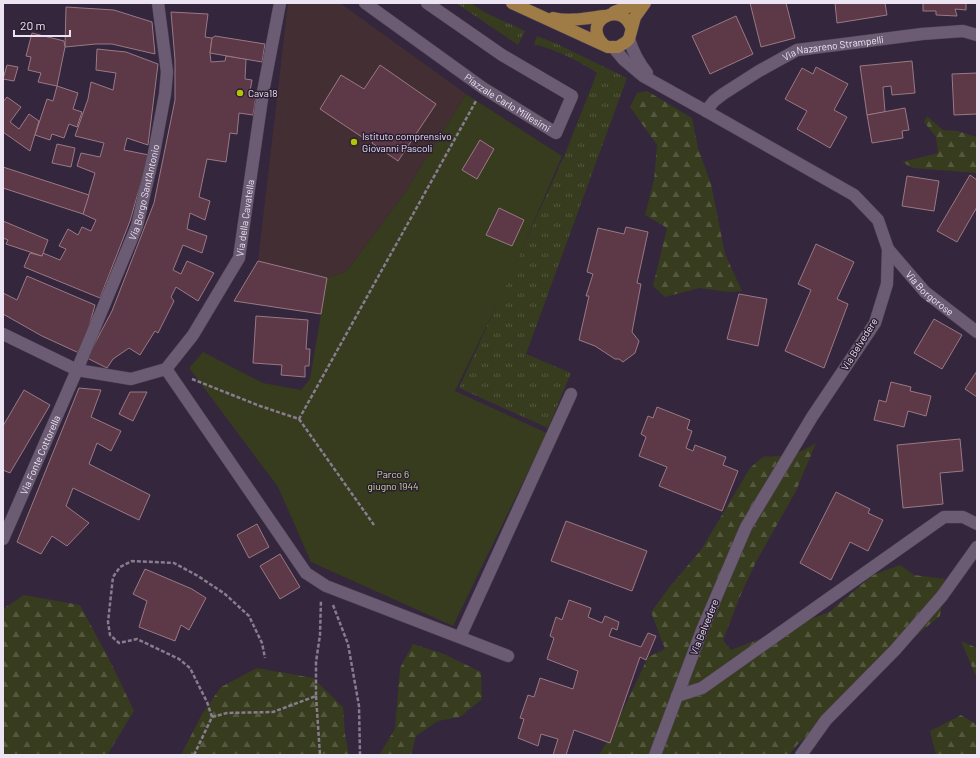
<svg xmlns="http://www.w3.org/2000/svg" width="980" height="758" font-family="Barlow,sans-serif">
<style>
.education{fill:#422e33}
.grass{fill:url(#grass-tufts)}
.forest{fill:url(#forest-firs)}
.green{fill:#363c1d}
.building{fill:#5d3846;stroke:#997985}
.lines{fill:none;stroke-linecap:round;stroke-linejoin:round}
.minor-casing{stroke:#4e4255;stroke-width:13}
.major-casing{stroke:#4e4255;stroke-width:13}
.path{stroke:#887c8f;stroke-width:2.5;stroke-dasharray:4 2;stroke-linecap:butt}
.minor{stroke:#6b5b73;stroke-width:12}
.major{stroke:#9f7c45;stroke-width:12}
.poi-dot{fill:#afc506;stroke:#2a1d32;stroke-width:1.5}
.labels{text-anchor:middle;stroke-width:3;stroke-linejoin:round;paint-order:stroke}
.street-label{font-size:10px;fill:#ede4f3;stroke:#2a1d32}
.poi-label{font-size:10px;fill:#ede4f3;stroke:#2a1d32;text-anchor:start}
.park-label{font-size:10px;fill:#cad999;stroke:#2a1d32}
</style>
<defs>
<pattern id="grass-tufts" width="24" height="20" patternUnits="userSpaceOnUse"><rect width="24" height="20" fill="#363c1d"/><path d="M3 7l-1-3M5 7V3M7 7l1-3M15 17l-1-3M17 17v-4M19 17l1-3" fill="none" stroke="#53583e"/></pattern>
<pattern id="forest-firs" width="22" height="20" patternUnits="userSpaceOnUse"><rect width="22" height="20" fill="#363c1d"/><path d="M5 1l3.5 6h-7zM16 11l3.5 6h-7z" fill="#53583e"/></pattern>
</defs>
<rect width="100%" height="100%" fill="#34263c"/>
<polygon class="education" points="288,3 340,3 466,94 406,191 347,271 327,278 258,261"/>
<g class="grass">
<polygon points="456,3 471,3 484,12 525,31 518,45"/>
<path d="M537,36L555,43L627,78L526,354L571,373L548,428L459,388L565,154L597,73C578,60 556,50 534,44Z"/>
</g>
<g class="forest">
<polygon points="647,91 692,118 698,148 711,184 725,254 742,291 729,292 699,288 665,297 653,286 667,228 645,215 654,180 657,145 630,107 637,93"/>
<polygon points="927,116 943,130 957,131 977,137 977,173 913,168 902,162 938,153 936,137 924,122"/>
<polygon points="816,443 796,491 756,562 741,594 723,640 731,650 829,612 873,575 900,565 914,575 945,579 940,616 886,660 837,711 798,744 789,755 599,755 612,733 648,657 665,649 651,612 671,585 701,550 750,468 763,457 794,455"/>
<polygon points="24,595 80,605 111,663 134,711 107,755 3,755 3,609"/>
<polygon points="961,641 977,648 977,676 975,674"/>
<polygon points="413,644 444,654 481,672 482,699 460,717 438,721 416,736 411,755 379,755 395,729 400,668"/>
<polygon points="257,668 313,678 343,707 345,734 349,755 181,755 202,714 221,687"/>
<polygon points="961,715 977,725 977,755 936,755 930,731"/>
</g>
<polygon class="green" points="466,94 562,156 508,282 455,391 547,433 453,626 311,562 278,487 189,368 203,352 263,383 301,390 310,379 327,278 347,271 406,191"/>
<g class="building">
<polygon points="750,3 786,3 795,38 761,47"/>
<polygon points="835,3 885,3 887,15 837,23"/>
<polygon points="923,3 966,3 966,10 955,9 957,16 936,15 936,11 923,11"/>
<polygon points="66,7 114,10 152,22 155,54 112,44 96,44 65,47"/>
<polygon points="171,12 208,14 205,37 212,38 210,53 211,62 225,61 226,56 246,59 245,79 252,80 249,97 256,97 253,115 239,113 237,134 230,133 226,162 207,159 199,197 210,201 205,220 190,213 187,229 207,236 202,253 183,245 173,270 181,274 187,261 214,273 198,301 176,287 171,297 174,301 158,333 155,331 140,355 129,348 113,359 107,368 87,358 112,311 154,203 175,100 175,60"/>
<polygon points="736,16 753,54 710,74 692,36"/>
<polygon points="32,33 64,41 65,47 57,86 38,82 41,73 28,70 31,57 26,56"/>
<polygon points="215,36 265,44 262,62 210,53 212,38"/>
<polygon points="97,49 126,52 158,64 148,145 127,138 124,150 149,155 130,221 100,298 24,267 30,253 42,256 43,253 60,260 66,249 59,246 68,229 78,235 82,227 91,231 96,220 83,214 95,173 77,166 81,153 100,157 104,143 75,136 88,99 91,82 113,90 116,73 96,70"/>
<polygon points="912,61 915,93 892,95 891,86 883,87 885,112 867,115 860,66"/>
<polygon points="7,65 18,67 14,81 3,79"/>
<polygon points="380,65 436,104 398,161 372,143 375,138 371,136 368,141 320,109 341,75 364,89"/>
<polygon points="816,67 848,84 834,110 847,117 830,148 797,129 807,111 785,99 802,68 813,74"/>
<polygon points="977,73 977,114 954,115 952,74"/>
<polygon points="57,86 78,93 73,109 82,112 77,127 69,124 64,138 52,134 50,140 35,135 47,99 53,101"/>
<polygon points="7,97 21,107 10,122 19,129 29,114 39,121 30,151 3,132 3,102"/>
<polygon points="905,108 909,130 902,131 903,138 872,143 867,115"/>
<polygon points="480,140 494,149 477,179 462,170"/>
<polygon points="57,144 75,148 71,167 52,163"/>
<polygon points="3,167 89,195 83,214 3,188"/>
<polygon points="970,175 977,180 977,207 957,242 937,231"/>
<polygon points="907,176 939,181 934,211 902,206"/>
<polygon points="499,208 524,220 512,246 486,235"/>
<polygon points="3,221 48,240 42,256 6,244 8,240 3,238"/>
<polygon points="626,227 648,232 637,283 641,284 632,332 639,341 635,353 623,362 619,359 615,359 595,346 579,340 589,296 586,296 593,274 587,272 598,228 624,234"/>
<polygon points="816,244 854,262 837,299 848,304 824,368 785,351 811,290 798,284"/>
<polygon points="258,261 327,278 321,314 234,301"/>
<polygon points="27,276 95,305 87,334 79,353 42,336 3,314 3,293 17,300"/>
<polygon points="739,294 767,299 758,346 727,339"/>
<polygon points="256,316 308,320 306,349 310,349 309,366 305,366 305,377 281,375 282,365 253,363"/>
<polygon points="934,319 962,335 942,369 914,353"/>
<polygon points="977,371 977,397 965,389"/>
<polygon points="891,382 911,387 910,391 931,396 926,416 908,411 904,427 874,420 879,400 886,402"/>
<polygon points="79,388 101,390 91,417 121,431 111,451 97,443 89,464 150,495 139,520 73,488 66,506 89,523 67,546 52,536 41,554 17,542"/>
<polygon points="24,390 50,405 10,473 3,470 3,426"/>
<polygon points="130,392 147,392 133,421 119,414"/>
<polygon points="657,407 690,420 687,429 692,431 686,448 693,451 695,445 726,457 723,465 738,471 722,511 659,486 667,467 639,456 646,437 641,434 648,416 653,418"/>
<polygon points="960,439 963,471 940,473 943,504 903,508 897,445"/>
<polygon points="836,492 870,509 868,513 883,520 868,551 850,542 831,580 800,563"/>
<polygon points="566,521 647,551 632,591 551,561"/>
<polygon points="257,524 269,547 249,558 237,535"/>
<polygon points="280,554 300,587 280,599 260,566"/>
<polygon points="145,569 192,589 206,598 189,630 181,625 175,641 139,627 147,601 133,594"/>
<polygon points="569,600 591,608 588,617 602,623 605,616 619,622 617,630 612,628 609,636 641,647 648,633 656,636 646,660 640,657 610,743 574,730 566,755 553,755 558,739 541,734 538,746 518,738 524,719 520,718 528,695 534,697 540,678 573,689 578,671 547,659 554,638 550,636 556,617 562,620"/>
</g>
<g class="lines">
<defs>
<g id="minor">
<path id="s1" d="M365,3L483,88L556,133L572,96L502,55L427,3"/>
<path d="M629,39C633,52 638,62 647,73"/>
<polyline points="613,47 624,60 643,76 706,111 854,195 878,220 888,249 887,284 875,323 812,417 746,527 702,630 655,755"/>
<path id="s2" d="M706,111L714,101L723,94L759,71L797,50L922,34L963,31L977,35"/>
<path id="s3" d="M888,249L925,292L977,332"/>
<path id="s4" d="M3,334L77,370L131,379L166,369L193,335L239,258L263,92L280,3"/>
<polyline points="166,369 306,573 326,586 508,656"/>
<path id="s5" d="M3,539L77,370L137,226L154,153L165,94L167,72L158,3"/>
<polyline points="460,637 571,394"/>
<polyline points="677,696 702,688 944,517 963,517 977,524"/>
<polyline points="801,755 826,720 895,650 942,596 977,547"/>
</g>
<g id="major">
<polyline points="512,3 608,47 618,47 626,42 629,39 635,17 645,3"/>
<polyline points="614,12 639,3"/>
<path d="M553,18C570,22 587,18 604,16"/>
<path d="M603,44C581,21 621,0 631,27"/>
</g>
</defs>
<use href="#minor" class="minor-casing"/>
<use href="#major" class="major-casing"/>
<g class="path">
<polyline points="192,379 260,406 299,419 476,101"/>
<polyline points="299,419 374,525"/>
<polyline points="333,605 348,644 359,706 360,755"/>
<polyline points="316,696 320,755"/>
<polyline points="212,717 227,713 273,712 316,696 316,662 320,635 321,600"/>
<polyline points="194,755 212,717 207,702 190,668 179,659 137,639 119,643 110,635 108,622 113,577 120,567 132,561 174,563 198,576 225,594 249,616 262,643 265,658"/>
</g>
<use href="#minor" class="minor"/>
<use href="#major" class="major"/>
</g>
<g class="poi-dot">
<circle cx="240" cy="93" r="4"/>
<circle cx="354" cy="142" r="4"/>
</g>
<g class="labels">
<g class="street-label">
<text dy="4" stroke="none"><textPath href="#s2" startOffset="146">Via Nazareno Strampelli</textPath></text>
<text dy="4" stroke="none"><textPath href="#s1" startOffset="174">Piazzale Carlo Millesimi</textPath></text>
<text dy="4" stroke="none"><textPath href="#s5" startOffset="375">Via Borgo Sant'Antonio</textPath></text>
<text dy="4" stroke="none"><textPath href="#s4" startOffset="347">Via della Cavatella</textPath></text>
<text dy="4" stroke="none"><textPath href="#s3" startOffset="61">Via Borgorose</textPath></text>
<text transform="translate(859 344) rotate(-58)" y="4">Via Belvedere</text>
<text dy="4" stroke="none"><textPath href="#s5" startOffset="92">Via Fonte Cottorella</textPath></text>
<text transform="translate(704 627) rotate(-68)" y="4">Via Belvedere</text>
</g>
<g class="poi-label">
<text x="248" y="97">Cava18</text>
<text x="362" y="140">Istituto comprensivo<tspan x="362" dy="12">Giovanni Pascoli</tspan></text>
</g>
<g class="park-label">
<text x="393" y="478">Parco 6<tspan x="393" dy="12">giugno 1944</tspan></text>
</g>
</g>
<rect width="980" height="758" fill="none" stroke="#ede4f3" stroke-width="8"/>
<path d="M14 30v6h56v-6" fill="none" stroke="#ede4f3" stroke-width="2"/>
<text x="20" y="30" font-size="12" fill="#ede4f3" stroke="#2a1d32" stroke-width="3" paint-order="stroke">20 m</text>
</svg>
